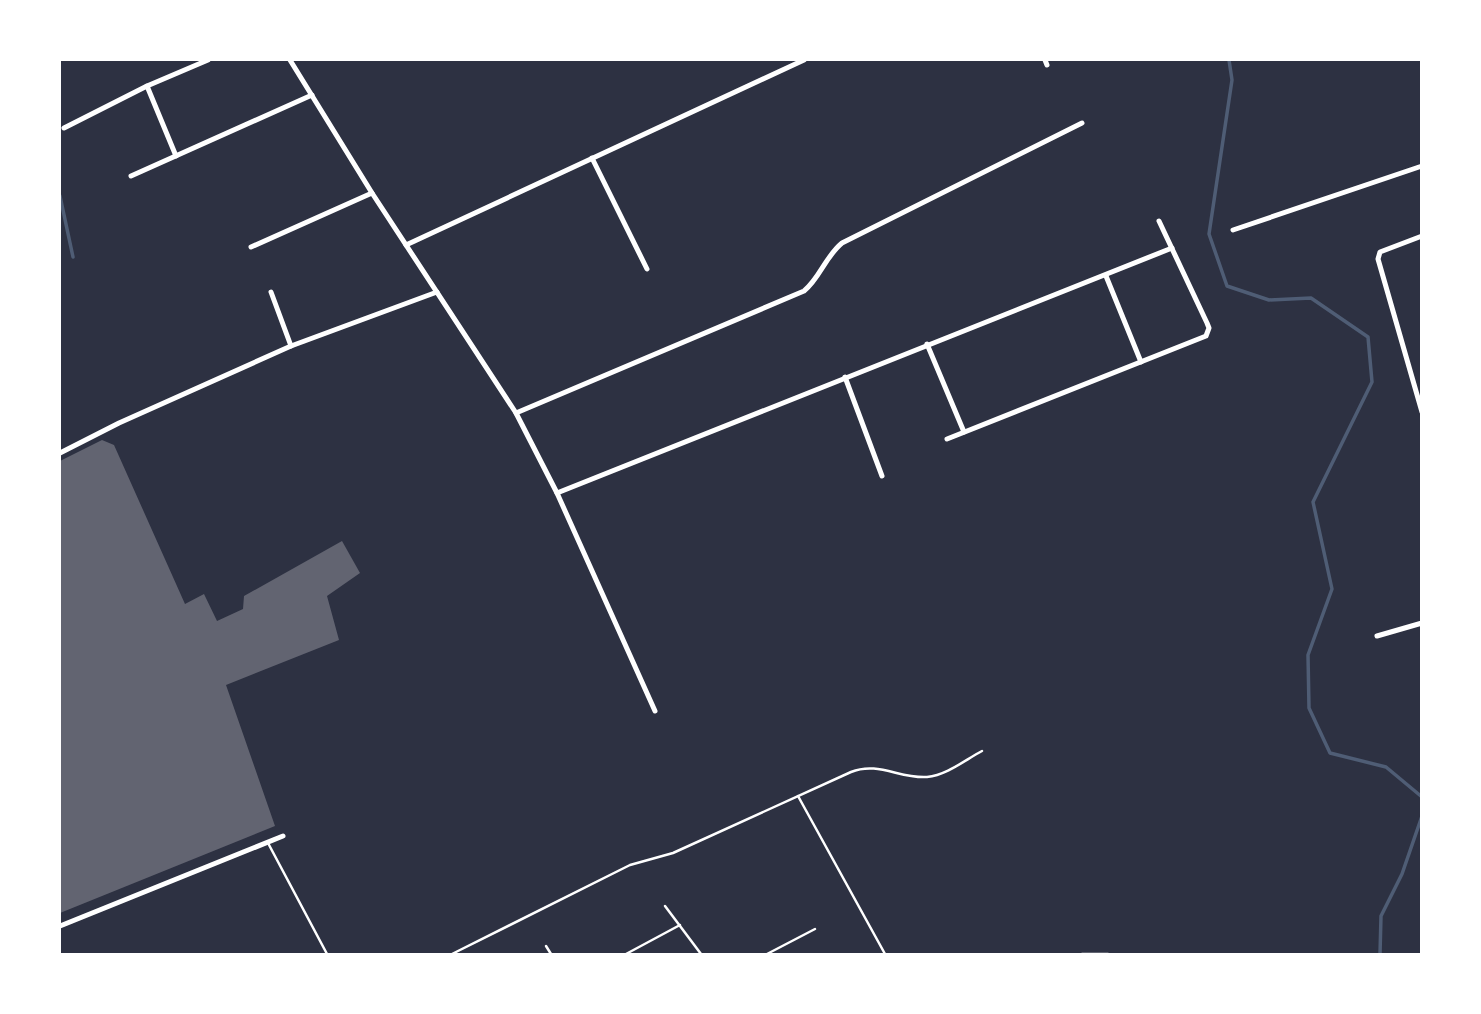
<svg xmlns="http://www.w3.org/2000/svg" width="1481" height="1014" font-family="'DM Sans',sans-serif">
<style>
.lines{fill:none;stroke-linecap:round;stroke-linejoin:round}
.stream{stroke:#4f5d75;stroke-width:3.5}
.building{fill:#626471}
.service{stroke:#fff;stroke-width:2.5}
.minor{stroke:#fff;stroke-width:5}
</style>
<rect width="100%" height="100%" fill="#2d3142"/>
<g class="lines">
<g class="stream">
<polyline points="1229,60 1232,80 1209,234 1227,286 1269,300 1311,298 1368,337 1372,382 1313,502 1332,589 1308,655 1309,708 1330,753 1386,767 1422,797"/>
<polyline points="60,196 73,257"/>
<polyline points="1380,954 1381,916 1402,874 1422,816"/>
</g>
</g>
<polygon class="building" points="102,440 114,445 185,604 204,594 217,621 243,609 244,596 342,541 360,573 327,596 339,640 226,685 275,826 60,913 60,461"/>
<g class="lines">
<g class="service">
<polyline points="798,796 885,954"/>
<polyline points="268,843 327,954"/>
<polyline points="665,906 701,954"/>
<polyline points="546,946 551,954"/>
<path d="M452,954L630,865L673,853L851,772C878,761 900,779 927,777C947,775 965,760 982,751"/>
<polyline points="626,954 680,925"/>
<polyline points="767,954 815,929"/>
<polyline points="1082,954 1108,954"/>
</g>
<g class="minor">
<polyline points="290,60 372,193 516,413 557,493 655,711"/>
<polyline points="1045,60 1047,65"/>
<polyline points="147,86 176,156"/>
<polyline points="64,128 147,86 208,60"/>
<polyline points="592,158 647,269"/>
<polyline points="131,176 312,95"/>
<polyline points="1233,230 1422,166"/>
<polyline points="1422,236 1380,252 1378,259 1422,412"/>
<polyline points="406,245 804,60"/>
<polyline points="251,247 372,193"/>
<polyline points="1106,276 1141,362"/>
<polyline points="271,292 291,346"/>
<polyline points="927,344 964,432"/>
<polyline points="845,377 882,476"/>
<path d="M516,413L804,291C820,278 825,257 842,243L1082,123"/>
<polyline points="947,439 1206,336 1209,328 1207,323 1159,221"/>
<polyline points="60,453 119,423 291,346 437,292"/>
<polyline points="557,493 1172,248"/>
<polyline points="1377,636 1422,623"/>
<polyline points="60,926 283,836"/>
</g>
</g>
<rect width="1481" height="1014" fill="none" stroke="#ffffff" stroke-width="122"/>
</svg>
